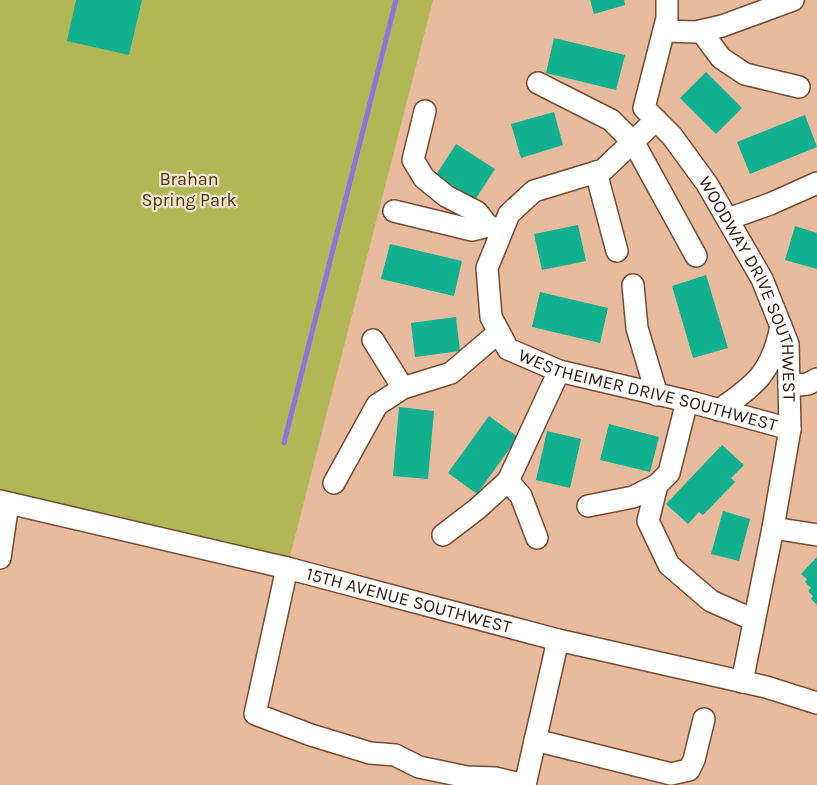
<svg xmlns="http://www.w3.org/2000/svg" width="817" height="785" font-family="Karla,sans-serif">
<style>
.green{fill:#b1b754}
.lines{fill:none;stroke-linecap:round;stroke-linejoin:round}
.stream{stroke:#8e73e1;stroke-width:5}
.building{fill:#11b08e}
.minor-casing{stroke:#734c33;stroke-width:24}
.minor{stroke:#fff;stroke-width:21}
.labels{text-anchor:middle;stroke-width:4.5;stroke-linejoin:round;paint-order:stroke}
.park-label{font-size:18px;fill:#3c3e03;stroke:#f8e0d2}
.street-label{font-size:18px;fill:#2b1a10;stroke:#f8e0d2}
</style>
<rect width="100%" height="100%" fill="#e8ba9e"/>
<polygon class="green" points="0,0 433,0 289,560 0,491"/>
<g class="lines">
<polyline class="stream" points="284,443 396,0"/>
</g>
<g class="building">
<polygon points="76,0 142,0 129,55 67,41"/>
<polygon points="590,0 624,0 625,5 594,14"/>
<polygon points="554,38 625,55 616,90 546,73"/>
<polygon points="706,72 742,108 716,134 680,98"/>
<polygon points="554,112 563,145 521,158 511,124"/>
<polygon points="805,115 817,147 750,174 737,142"/>
<polygon points="456,144 495,169 475,200 436,175"/>
<polygon points="578,225 586,261 542,270 534,234"/>
<polygon points="795,226 817,233 817,269 785,260"/>
<polygon points="390,244 462,261 454,296 381,279"/>
<polygon points="706,275 728,348 693,358 672,286"/>
<polygon points="540,292 608,308 600,343 532,327"/>
<polygon points="456,317 460,351 415,357 411,323"/>
<polygon points="399,407 434,411 428,479 393,476"/>
<polygon points="489,416 518,437 477,494 448,473"/>
<polygon points="609,424 659,437 650,472 600,460"/>
<polygon points="547,431 581,439 570,488 536,480"/>
<polygon points="722,445 744,465 731,478 735,482 703,515 699,512 688,524 666,504"/>
<polygon points="723,511 750,519 739,561 711,554"/>
<polygon points="817,557 817,605 811,599 813,596 808,591 811,588 805,582 807,579 801,574"/>
</g>
<g class="lines">
<defs>
<g id="minor">
<path id="s1" d="M667,0V18L644,108L672,136L707,184L762,279L788,344L790,429L773,528L742,682"/>
<polyline points="664,31 696,32 722,26 793,0"/>
<polyline points="701,31 721,58 745,74 799,87"/>
<polyline points="538,83 611,120 634,143 696,256"/>
<polyline points="425,111 413,160 424,178 446,196 477,212 488,226 502,230"/>
<path id="s2" d="M656,120L603,170L534,191L509,214L487,268L491,317L508,349L559,371L687,401L790,429"/>
<polyline points="596,172 617,251"/>
<polyline points="394,211 472,230 488,226"/>
<polyline points="728,219 770,204 817,183"/>
<polyline points="633,285 637,328 657,395"/>
<polyline points="373,340 403,388"/>
<polyline points="789,386 808,384 817,379"/>
<polyline points="687,401 669,473 657,485 648,521 669,565 711,601 754,620"/>
<path d="M719,410C756,385 772,372 781,326"/>
<polyline points="508,481 521,496 537,538"/>
<polyline points="334,483 377,405 403,388 451,373 499,332"/>
<path id="s3" d="M0,501L287,568L558,640L766,687L817,703"/>
<polyline points="588,506 633,497 657,485"/>
<polyline points="773,528 817,535"/>
<polyline points="443,535 477,509 508,481 559,371"/>
<polyline points="0,558 8,503"/>
<polyline points="287,568 255,714 311,735 370,753 395,755 419,767 467,777 495,778 524,785"/>
<polyline points="535,740 671,774 689,770 694,760 704,719"/>
<polyline points="525,785 558,640"/>
</g>
</defs>
<use href="#minor" class="minor-casing"/>
<use href="#minor" class="minor"/>
</g>
<g class="labels">
<g class="park-label">
<text x="189" y="185">Brahan<tspan x="189" dy="21">Spring Park</tspan></text>
</g>
<g class="street-label">
<text dy="6" stroke="none"><textPath href="#s1" startOffset="325">WOODWAY DRIVE SOUTHWEST</textPath></text>
<text dy="6" stroke="none"><textPath href="#s2" startOffset="469">WESTHEIMER DRIVE SOUTHWEST</textPath></text>
<text dy="6" stroke="none"><textPath href="#s3" startOffset="421">15TH AVENUE SOUTHWEST</textPath></text>
</g>
</g>
</svg>
